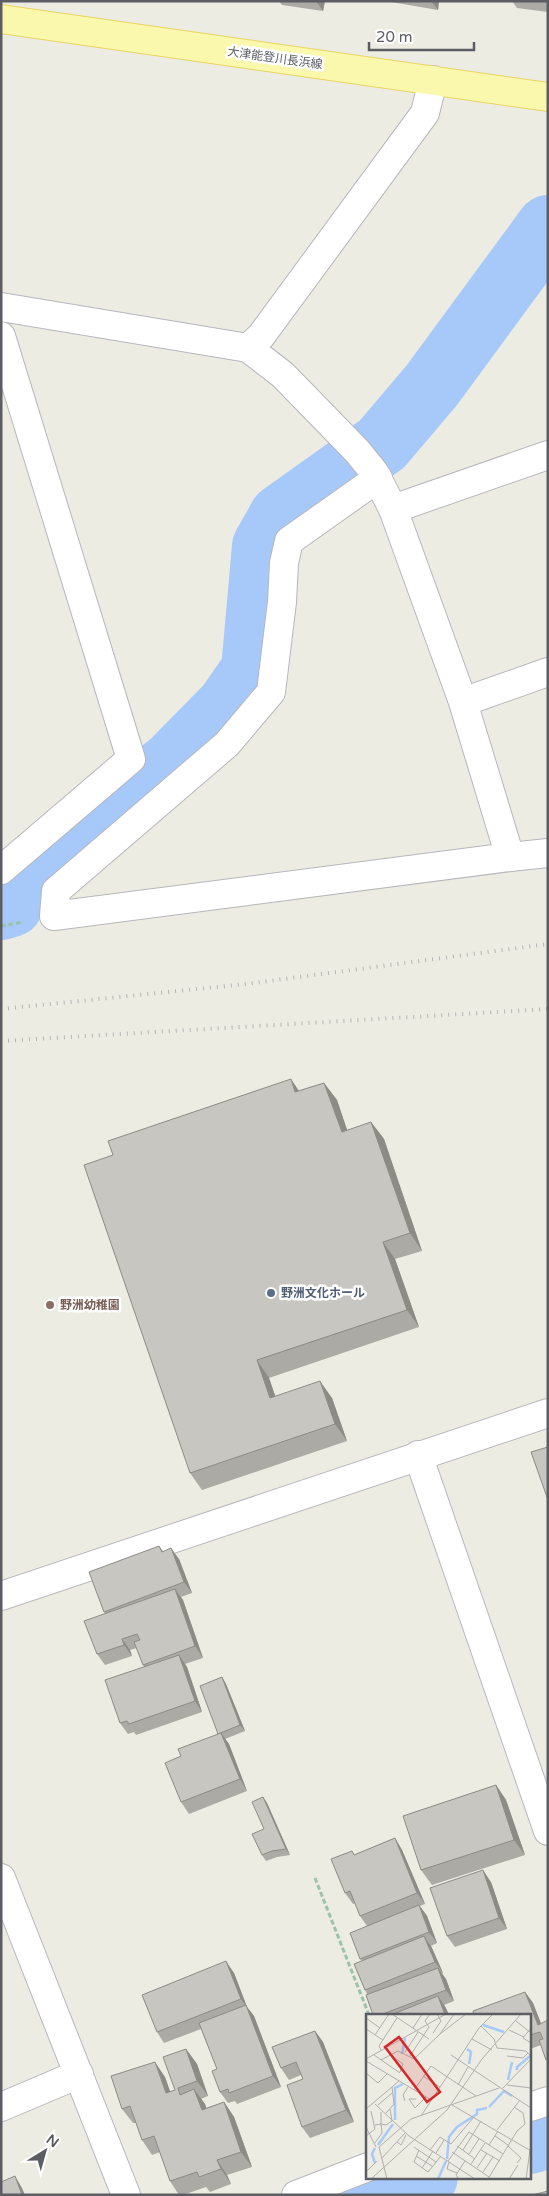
<svg xmlns="http://www.w3.org/2000/svg" width="549" height="2196" font-family="'Varela Round','Noto Sans JP',sans-serif">
<style>
.lines{fill:none;stroke-linecap:round;stroke-linejoin:round}
.river{stroke:#a7c9f9;stroke-width:64}
.street-casing{stroke:#b6b7bc;stroke-width:30}
.secondary-casing{stroke:#b7b8be;stroke-width:30}
.primary-casing{stroke:#e7d562;stroke-width:30}
.path{stroke:#9bc3ac;stroke-width:3;stroke-dasharray:5 2.5;stroke-linecap:butt}
.street{stroke:#fff;stroke-width:28}
.secondary{stroke:#fff;stroke-width:28}
.primary{stroke:#f9f8ac;stroke-width:28}
.rail{stroke:#b3b4b4;stroke-width:4;stroke-dasharray:1 6;stroke-linecap:butt}
.wall{fill:#acaaa5}
.shaded-wall{fill:#8c8b86}
.building{fill:#c8c6c0;stroke:#8c8b86}
.service-dot{fill:#5c6f8a;stroke:#fff;stroke-width:2}
.education-dot{fill:#8d6e63;stroke:#fff;stroke-width:2}
.labels{text-anchor:middle;stroke-width:5;stroke-linejoin:round;paint-order:stroke}
.street-label{font-size:12px;fill:#5b5d63;stroke:#fff}
.service-label{font-size:12px;font-weight:bold;fill:#4e5e75;stroke:#fff;text-anchor:start}
.education-label{font-size:12px;font-weight:bold;fill:#785e54;stroke:#fff;text-anchor:start}
.inset-river{fill:none;stroke:#a7c9f9;stroke-width:2.5}
.inset-road{fill:none;stroke:#afafac;stroke-width:1}
.view{fill:#d62828;fill-opacity:0.15;stroke:#d62828;stroke-width:2.5}
.inset-edge{fill:none;stroke:#5b5d63;stroke-width:2.5}
</style>
<rect width="100%" height="100%" fill="#edece3"/>
<g class="lines">
<g class="river">
<polyline points="1,908 11,905 18,891 81,835 173,762 228,706 253,670 264,546 281,516 382,444 432,385 548,227"/>
<polyline points="530,2142 548,2136"/>
<polyline points="375,2195 426,2177"/>
</g>
<defs>
<g id="street">
<polyline points="1,307 248,348 283,375 357,451 374,472 393,509 463,702 510,857 548,853"/>
<polyline points="1,336 131,759 1,870"/>
<polyline points="248,348 261,336 425,113 433,80"/>
<polyline points="378,478 289,541 284,563 282,602 271,692 227,744 56,891 54,916 510,857"/>
<polyline points="1,1878 126,2195"/>
<polyline points="1,2107 79,2074"/>
<polyline points="530,2107 548,2101"/>
<polyline points="296,2195 368,2167"/>
</g>
<g id="secondary">
<polyline points="393,509 548,455"/>
<polyline points="463,702 548,672"/>
<polyline points="418,1455 548,1831"/>
<polyline points="1,1596 548,1413"/>
</g>
<polyline id="primary" points="1,19 548,97"/>
</defs>
<use href="#street" class="street-casing"/>
<use href="#secondary" class="secondary-casing"/>
<use href="#primary" class="primary-casing"/>
<g class="path">
<polyline points="1,926 23,922"/>
<polyline points="315,1878 369,2015"/>
</g>
<use href="#street" class="street"/>
<use href="#secondary" class="secondary"/>
<use href="#primary" class="primary"/>
<g class="rail">
<polyline points="1,1009 246,984 548,944"/>
<polyline points="1,1041 548,1009"/>
</g>
</g>
<g class="wall">
<polygon points="279,1 325,1 323,11 282,5"/>
<polygon points="385,1 439,1 438,10"/>
<polygon points="512,1 548,1 548,12 517,8"/>
<polygon points="324,1083 337,1100 347,1131 371,1122 384,1139 422,1251 395,1259 419,1327 269,1378 275,1396 332,1398 347,1441 202,1490 190,1473 299,1091"/>
<polygon points="159,1546 163,1551 179,1559 192,1593 181,1597 183,1600 203,1658 185,1664 187,1667 202,1712 136,1735 134,1732 128,1734 120,1723 144,1667 137,1648 130,1650 132,1656 105,1665 97,1654 105,1613 104,1612"/>
<polygon points="222,1677 226,1684 245,1731 225,1739 229,1744 247,1791 189,1814 181,1802 181,1756 218,1734"/>
<polygon points="496,1785 506,1800 525,1855 432,1885 421,1870"/>
<polygon points="263,1797 267,1803 290,1855 277,1857 266,1861 262,1855 264,1829"/>
<polygon points="395,1838 402,1850 425,1904 420,1906 427,1916 437,1943 431,1946 443,1973 442,1974 446,1979 454,2001 444,2005 449,2015 373,2015 367,1994 365,1990 362,1961 360,1959 367,1926 360,1916 355,1903 353,1904 345,1893 355,1855"/>
<polygon points="491,1882 507,1929 455,1947 447,1936"/>
<polygon points="234,1973 247,2007 254,2016 281,2087 237,2104 235,2101 228,2103 220,2092 217,2069 201,2029 164,2043 157,2032"/>
<polygon points="525,1992 533,2003 541,2024 548,2020 548,2062 541,2045 530,2049 530,2015"/>
<polygon points="315,2031 323,2042 354,2122 310,2138 302,2127 303,2079 301,2075 289,2080 281,2068"/>
<polygon points="186,2049 197,2064 208,2096 201,2099 205,2104 206,2108 224,2102 234,2117 252,2167 227,2175 231,2184 210,2192 206,2187 183,2195 179,2195 170,2181 160,2152 152,2155 142,2140 136,2123 133,2123 122,2109 165,2077 170,2092 175,2090"/>
</g>
<g class="shaded-wall">
<polygon points="316,1 325,1 323,11"/>
<polygon points="431,1 439,1 438,10"/>
<polygon points="291,1079 303,1097 295,1092"/>
<polygon points="324,1083 337,1100 354,1150 342,1132"/>
<polygon points="371,1122 384,1139 422,1251 410,1233"/>
<polygon points="383,1242 395,1259 419,1327 407,1310"/>
<polygon points="257,1360 269,1378 282,1415 270,1398"/>
<polygon points="320,1381 332,1398 347,1441 335,1424"/>
<polygon points="171,1548 179,1559 192,1593 184,1582"/>
<polygon points="175,1589 183,1600 203,1658 195,1646"/>
<polygon points="122,1639 130,1650 132,1656 124,1645"/>
<polygon points="179,1655 187,1667 202,1712 195,1701"/>
<polygon points="222,1677 226,1684 245,1731 240,1725"/>
<polygon points="221,1733 229,1744 247,1791 240,1779"/>
<polygon points="496,1785 506,1800 525,1855 514,1840"/>
<polygon points="263,1797 267,1803 290,1855 286,1849"/>
<polygon points="395,1838 402,1850 425,1904 417,1893"/>
<polygon points="483,1870 491,1882 507,1929 499,1918"/>
<polygon points="419,1905 427,1916 437,1943 429,1932"/>
<polygon points="424,1936 432,1948 443,1973 435,1962"/>
<polygon points="226,1961 234,1973 247,2007 254,2016 281,2087 273,2076 247,2008 241,1999"/>
<polygon points="438,1968 446,1979 454,2001 446,1990"/>
<polygon points="525,1992 533,2003 546,2036 538,2025"/>
<polygon points="438,1996 446,2008 449,2015 445,2015"/>
<polygon points="315,2031 323,2042 354,2122 346,2110"/>
<polygon points="186,2049 197,2064 208,2096 197,2081"/>
<polygon points="155,2062 165,2077 176,2108 166,2093"/>
<polygon points="194,2089 205,2104 212,2125 202,2110"/>
<polygon points="224,2102 234,2117 252,2167 241,2152"/>
<polygon points="217,2160 227,2175 231,2184 221,2169"/>
<polygon points="15,2176 22,2188 25,2195 22,2195"/>
</g>
<g class="building">
<polygon points="291,1079 295,1092 324,1083 342,1132 371,1122 410,1233 383,1242 407,1310 257,1360 270,1398 320,1381 335,1424 190,1473 84,1165 113,1155 108,1141"/>
<polygon points="548,1447 548,1500 531,1452"/>
<polygon points="159,1546 162,1552 171,1548 184,1582 104,1612 89,1572"/>
<polygon points="175,1589 195,1646 143,1665 134,1642 140,1640 137,1634 122,1639 124,1645 97,1654 84,1621"/>
<polygon points="179,1655 195,1701 129,1724 127,1721 120,1723 105,1680"/>
<polygon points="222,1677 240,1725 218,1734 200,1686"/>
<polygon points="221,1733 240,1779 181,1802 165,1763 181,1756 178,1749"/>
<polygon points="496,1785 514,1840 421,1870 403,1816"/>
<polygon points="263,1797 286,1849 272,1851 262,1855 252,1834 264,1829 252,1802"/>
<polygon points="395,1838 417,1893 360,1916 350,1891 345,1893 331,1859 352,1851 354,1855"/>
<polygon points="483,1870 499,1918 447,1936 430,1888"/>
<polygon points="419,1905 429,1932 360,1959 350,1933"/>
<polygon points="424,1936 435,1962 365,1990 354,1964"/>
<polygon points="226,1961 241,1999 157,2032 142,1995"/>
<polygon points="438,1968 446,1990 380,2015 373,2015 366,1995"/>
<polygon points="525,1992 538,2025 548,2020 548,2059 546,2060 539,2040 543,2039 540,2032 530,2035 530,2015 474,2015 473,2011"/>
<polygon points="438,1996 445,2015 391,2015"/>
<polygon points="246,2005 273,2076 229,2093 228,2089 220,2092 212,2071 217,2069 199,2023"/>
<polygon points="315,2031 346,2110 302,2127 287,2085 303,2079 296,2062 281,2068 272,2047"/>
<polygon points="186,2049 197,2081 178,2088 180,2095 194,2089 202,2110 224,2102 241,2152 217,2160 221,2169 199,2177 197,2172 170,2181 154,2136 142,2140 130,2106 122,2109 111,2076 155,2062 166,2093 175,2090 163,2057"/>
<polygon points="15,2176 22,2195 1,2195 1,2182"/>
<polygon points="548,2191 548,2195 532,2195"/>
</g>
<circle class="service-dot" cx="271" cy="1293" r="5"/>
<circle class="education-dot" cx="50" cy="1305" r="5"/>
<g class="labels">
<g class="street-label">
<text transform="translate(275 58) rotate(8)" y="4">大津能登川長浜線</text>
</g>
<g class="service-label">
<text x="281" y="1297">野洲文化ホール</text>
</g>
<g class="education-label">
<text x="60" y="1309">野洲幼稚園</text>
</g>
</g>
<g transform="translate(366 2014)">
<rect width="165" height="165" fill="#edece3"/>
<path class="inset-river" d="M117,11L138,18M101,35L105,38L103,50M36,40L39,24M151,56V53L164,42M142,66L146,48M123,93L138,77L146,82M29,106V74L37,70M12,131L27,110M81,145L83,123L91,113L111,100V96L121,94M9,149L6,140L9,134M72,165L80,147"/>
<path class="inset-road" d="M26,0L63,25M0,4L14,14M150,7L165,19M115,12L128,25L131,34L160,37L165,42M47,14L56,0M165,14L157,24L165,29M0,15L17,26M143,16L158,23M67,19L75,7L71,0M74,20L100,0M9,21L23,0M106,25L126,36M15,36L13,32L31,4M39,38L52,18M8,41L34,59M25,41L37,50L34,58M85,41L165,94M44,42L63,13L59,7L64,0M141,42L157,44L162,39M0,45L80,0M15,46L32,37L48,45L74,20L88,0M0,47L65,86M0,59L12,69L21,60M57,62L74,73M92,71L102,53M141,71L165,74M137,74L165,45M48,76L65,52L110,82M50,85H43L49,94L60,83M39,87L37,81L42,73M9,90L43,122L109,165M12,91L26,79M86,91L165,137M0,95L33,67M15,98V110L20,111L26,107L24,95M20,99L28,90L26,73M55,102L113,14L127,0M9,111L15,110L16,119L9,129M0,113L10,133M131,116L154,86M0,122L9,115L5,97M129,122L142,131M31,128L35,131L40,121M123,131L132,117M91,132L109,145M142,132L155,144L151,149M13,133L45,105L133,74M13,133L21,165M48,133L70,148M53,136L48,148L62,158L75,142M64,136L74,123L85,130L108,103M97,136L115,107M115,136L134,147M86,138L123,163M70,139L78,126M103,140L113,125M50,142L66,152M16,144L39,119M82,147L103,118L137,140M83,148L81,155L91,159M105,150L119,129M56,154L67,137M111,154L121,139M0,158L11,147M117,158L127,143M5,165L81,96L116,45L155,0M93,165L90,161L99,147M122,165L151,117L159,110L157,99L148,93M143,165L152,151M160,165L165,129"/>
<path class="view" d="M33,23L74,78L61,88L19,33Z"/>
<rect width="165" height="165" class="inset-edge"/>
</g>
<rect width="549" height="2196" fill="none" stroke="#5b5d63" stroke-width="5"/>
<g transform="translate(45 2151) rotate(37)" stroke="#ffffff" stroke-width="4" paint-order="stroke">
<path d="M0-4L9 19L0 12L-9 19Z" fill="#5b5d63"/>
<text y="-8" font-size="14" font-weight="bold" text-anchor="middle" fill="#5b5d63">N</text>
</g>
<path d="M369 42v8h105v-8" fill="none" stroke="#5b5d63" stroke-width="2.5"/>
<text x="376" y="42" font-size="15" fill="#5b5d63" stroke="#ffffff" stroke-width="4" paint-order="stroke">20 m</text>
</svg>
